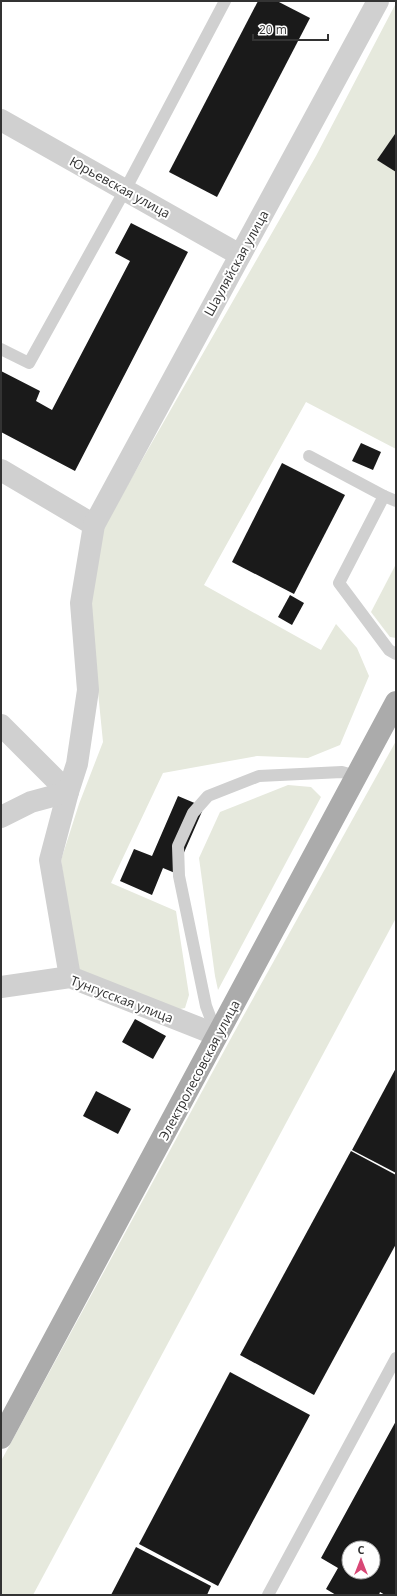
<svg xmlns="http://www.w3.org/2000/svg" width="397" height="1596" font-family="'Open Sans',sans-serif">
<style>
.green{fill:#e6e9dd}
.building{fill:#1a1a1a;fill-rule:evenodd}
.lines{fill:none;stroke-linecap:round;stroke-linejoin:round}
.lane{stroke:#d0d0d0;stroke-width:12}
.street{stroke:#d0d0d0;stroke-width:22}
.primary{stroke:#ababab;stroke-width:22}
.labels{text-anchor:middle;stroke-width:4;stroke-linejoin:round;paint-order:stroke}
.street-label{font-size:13px;fill:#333;stroke:#fff}
</style>
<rect width="100%" height="100%" fill="#fff"/>
<g class="green">
<polygon points="396,3 396,449 306,402 204,585 321,650 336,624 357,648 369,676 340,745 308,758 257,756 163,773 111,883 176,911 189,995 185,1008 175,1010 76,968 61,860 79,804 103,742 89,602 103,528 316,156"/>
<polygon points="396,564 396,638 390,637 371,612"/>
<polygon points="396,741 396,918 33,1595 1,1595 1,1461 230,1040"/>
<polygon points="288,785 311,787 321,797 218,990 215,976 199,858 220,812"/>
</g>
<g class="building">
<polygon points="258,1 277,1 310,18 217,197 169,172"/>
<polygon points="395,134 396,135 396,172 377,160"/>
<polygon points="131,223 188,252 75,471 1,432 1,371 40,391 36,401 52,410 130,261 115,253"/>
<polygon points="361,443 381,452 373,470 352,461"/>
<polygon points="282,463 345,495 294,594 232,562"/>
<polygon points="290,595 304,603 292,625 278,617"/>
<polygon points="178,796 204,807 175,873 163,868 152,895 120,881 134,849 152,856"/>
<polygon points="135,1019 166,1036 153,1059 122,1042"/>
<polygon points="396,1068 396,1173 352,1150"/>
<polygon points="96,1091 131,1109 118,1134 83,1116"/>
<polygon points="351,1151 396,1175 396,1244 314,1395 240,1355"/>
<polygon points="230,1372 310,1415 218,1586 139,1544"/>
<path d="M396,1421V1595H385L380,1592L379,1595H336L326,1589L338,1568L321,1558ZM349,1548H373V1572H349Z"/>
<polygon points="136,1547 211,1586 207,1595 111,1595"/>
</g>
<g class="lines">
<g class="lane">
<polyline points="1,349 29,363 125,190 225,1"/>
<polyline points="309,456 384,496"/>
<polyline points="396,501 384,496 339,583 389,650 396,654"/>
<polyline points="217,1035 206,1006 179,876 178,846 193,813 208,796 259,776 342,772 356,776"/>
<polyline points="268,1595 396,1358"/>
</g>
<g class="street">
<polyline points="1,120 240,255"/>
<polyline points="1,470 94,525"/>
<polyline points="1,725 68,792 50,860 70,977"/>
<polyline points="1,817 31,802 68,792 77,764 88,690 81,603 94,525 378,1"/>
<polyline points="1,987 70,977 217,1035"/>
</g>
<polyline class="primary" points="1,1438 396,702"/>
</g>
<g class="labels">
<g class="street-label">
<text transform="translate(120 187) rotate(29)" y="5">Юрьевская улица</text>
<text transform="translate(236 263) rotate(-61)" y="5">Шауляйская улица</text>
<text transform="translate(122 999) rotate(21)" y="5">Тунгусская улица</text>
<text transform="translate(199 1070) rotate(-62)" y="5">Электролесовская улица</text>
</g>
</g>
<rect width="397" height="1596" fill="none" stroke="#333333" stroke-width="4"/>
<g transform="translate(361 1560)"><circle r="19" fill="#ffffff" stroke="#adadad"/>
<path d="M0-3L7 15L0 10L-7 15Z" fill="#d84776"/>
<text y="-6" font-size="11" font-weight="bold" text-anchor="middle" fill="#333333">С</text>
</g>
<path d="M253 34v6h75v-6" fill="none" stroke="#333333" stroke-width="2"/>
<text x="259" y="34" font-size="12" fill="#333333" stroke="#ffffff" stroke-width="3" paint-order="stroke">20 m</text>
</svg>
